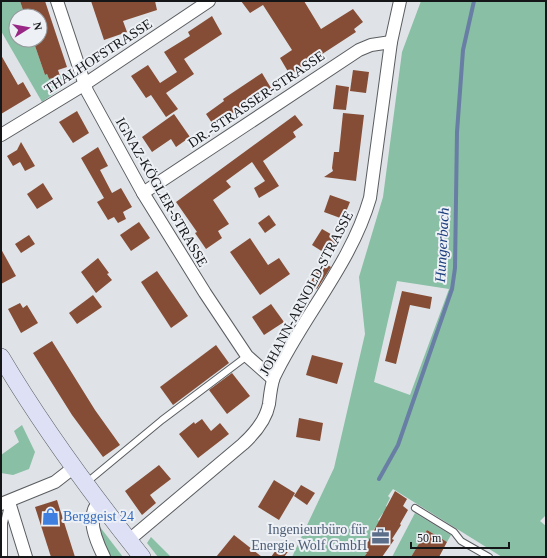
<svg xmlns="http://www.w3.org/2000/svg" width="547" height="558" font-family="'Times New Roman',serif">
<style>
.green{fill:#89bfa4;fill-rule:evenodd}
.lines{fill:none;stroke-linecap:round;stroke-linejoin:round}
.stream{stroke:#687ea4;stroke-width:4}
.building{fill:#864d36}
.lane-casing{stroke:#5a5d60;stroke-width:8}
.street-casing{stroke:#5a5d60;stroke-width:14}
.secondary-casing{stroke:#5a5d60;stroke-width:18}
.lane{stroke:#fff;stroke-width:6}
.street{stroke:#fff;stroke-width:12}
.secondary{stroke:#dee1f6;stroke-width:17}
.labels{text-anchor:middle;stroke-width:4;stroke-linejoin:round;paint-order:stroke}
.street-label{font-size:14px;fill:#151618;stroke:#edf0f5}
.shop-label{font-size:14px;fill:#366cbe;stroke:#edf0f5;text-anchor:start}
.service-label{font-size:14px;fill:#4e5e75;stroke:#edf0f5;text-anchor:end}
.water-label{font-size:15px;font-style:italic;fill:#1b3e7d;stroke:#edf0f5}
</style>
<rect width="100%" height="100%" fill="#dfe3e7"/>
<g class="green">
<polygon points="1,1 20,1 25,16 16,16 16,40 33,40 45,75 47,74 49,79 72,72 68,83 42,102 1,31"/>
<path d="M421,1H546V515L540,521L546,526V557H502L393,489L388,496L390,498L386,506L389,508L386,515L383,513L378,520L382,523L375,528L370,535L374,538L368,543L363,550L367,553L364,557H292L334,468L365,334L359,277L383,197L402,52ZM397,281L449,289L410,395L374,382Z"/>
<polygon points="22,425 35,452 29,469 13,475 1,473 1,455 19,442 14,431"/>
<polygon points="415,513 451,535 447,542 427,530 411,557 392,557"/>
<polygon points="100,527 123,557 108,557 98,531"/>
<polygon points="151,537 171,557 158,557 147,543"/>
</g>
<g class="lines">
<polyline class="stream" points="379,479 398,445 452,289 455,268 457,132 463,50 474,1"/>
</g>
<g class="building">
<polygon points="20,1 45,1 67,67 58,70 60,76 49,79 47,74 45,75 33,40 40,40 40,16 25,16"/>
<polygon points="91,1 155,1 157,10 123,21 127,32 104,40"/>
<polygon points="241,1 304,1 321,29 353,9 363,22 354,29 356,32 290,75 280,58 292,50 263,5 250,13"/>
<polygon points="212,16 222,34 184,59 194,74 166,93 178,109 166,117 151,95 146,98 131,76 148,65 160,83 177,72 164,52 190,36 188,32"/>
<polygon points="1,55 18,85 23,82 31,96 1,114"/>
<polygon points="353,70 369,72 366,93 350,91"/>
<polygon points="262,73 271,88 214,126 206,114 224,101 223,99"/>
<polygon points="336,85 349,87 346,110 333,109"/>
<polygon points="77,111 89,133 73,143 59,122"/>
<polygon points="343,113 364,115 356,181 324,177 333,171 332,168 334,152 339,152"/>
<polygon points="174,114 190,137 176,147 171,139 152,152 142,137"/>
<polygon points="295,115 303,125 293,132 296,137 263,161 279,186 259,198 254,188 265,181 252,162 226,181 231,187 213,200 229,224 218,231 222,238 206,249 195,233 197,232 176,202"/>
<polygon points="21,142 35,166 25,171 20,162 13,166 7,156 17,150"/>
<polygon points="98,147 108,166 100,170 112,193 121,188 132,207 123,212 126,219 118,223 114,217 108,220 97,202 104,198 81,158"/>
<polygon points="43,183 53,199 37,209 27,194"/>
<polygon points="330,195 350,202 343,219 324,212"/>
<polygon points="269,215 276,225 265,233 258,223"/>
<polygon points="139,222 150,238 131,251 120,235"/>
<polygon points="322,229 341,240 323,252 312,245"/>
<polygon points="29,235 35,244 21,253 15,244"/>
<polygon points="250,238 268,265 279,258 290,274 260,295 230,252"/>
<polygon points="1,249 16,276 1,284"/>
<polygon points="98,258 109,273 107,274 112,280 96,293 81,272"/>
<polygon points="322,262 331,267 317,289 309,285"/>
<polygon points="157,271 188,316 171,328 141,282"/>
<polygon points="402,291 432,297 430,309 410,305 396,364 385,361"/>
<polygon points="93,295 102,307 77,324 69,313"/>
<polygon points="20,303 23,308 27,305 38,323 21,333 8,309"/>
<polygon points="271,304 284,322 264,335 252,317"/>
<polygon points="52,341 95,410 120,445 103,457 72,415 33,353"/>
<polygon points="216,345 229,363 173,405 160,387"/>
<polygon points="312,355 343,363 337,384 306,375"/>
<polygon points="232,373 250,396 227,414 209,390"/>
<polygon points="299,418 323,423 320,441 296,437"/>
<polygon points="202,419 211,431 220,423 229,434 198,458 179,434 194,422 195,424"/>
<polygon points="159,465 171,479 150,495 156,503 142,515 125,491"/>
<polygon points="274,480 295,493 279,520 258,507"/>
<polygon points="301,485 315,493 307,505 294,496"/>
<polygon points="395,491 407,499 403,506 408,510 400,524 401,525 392,539 394,540 382,557 364,557 367,553 363,551"/>
<polygon points="57,500 75,557 51,557 35,507"/>
<polygon points="427,530 447,542 439,557 411,557"/>
<polygon points="234,535 262,557 216,557"/>
<polygon points="281,543 290,549 284,557 271,557"/>
</g>
<g class="lines">
<defs>
<g id="lane">
<polyline points="86,483 162,420 247,356"/>
<polyline points="415,508 454,532 461,541 489,557"/>
<polyline points="4,557 4,523 8,505"/>
</g>
<g id="street">
<polyline points="57,1 87,91 143,193 205,293 247,356 273,379"/>
<polyline points="1,135 85,84 209,1"/>
<polyline points="143,193 359,50 371,45 391,42"/>
<polyline points="9,502 26,557"/>
<path d="M99,502C85,516 96,541 104,557"/>
<polyline points="1,504 55,482 73,468"/>
<path d="M129,540L243,444C255,433 266,420 269,404C270,395 271,385 274,377C303,316 351,264 370,198L391,42L400,1"/>
</g>
<path id="secondary" d="M1,357C43,428 91,493 142,557"/>
</defs>
<use href="#lane" class="lane-casing"/>
<use href="#street" class="street-casing"/>
<use href="#secondary" class="secondary-casing"/>
<use href="#lane" class="lane"/>
<use href="#street" class="street"/>
<use href="#secondary" class="secondary"/>
</g>
<defs>
<symbol id="shop-bare" viewBox="-9 -9 18 18"><path d="M-5-2.5h2.3a2.7 3.5 0 0 1 5.4 0H5L5.5 6h-11ZM-1.5-2.5h3a1.5 2.3 0 0 0-3 0Z" fill="#3f7fe0" stroke="#edf0f5" stroke-width="2.5" paint-order="stroke"/></symbol>
<symbol id="office-bare" viewBox="-9 -9 18 18"><path d="M-6-3h4V-5.5h4V-3h4V5H-6ZM-1-4.5V-3h2v-1.5ZM-6 0V1H6V0Z" fill="#5c6f8a" stroke="#edf0f5" stroke-width="2.5" paint-order="stroke"/></symbol>
</defs>
<g fill-rule="evenodd">
<use href="#shop-bare" x="38" y="504" width="25" height="25"/>
<use href="#office-bare" x="368" y="524" width="25" height="25"/>
</g>
<g class="labels">
<g class="street-label">
<text transform="translate(98 56) rotate(-33)" y="5">THALHOFSTRASSE</text>
<text transform="translate(256 99) rotate(-34)" y="5">DR.-STRASSER-STRASSE</text>
<text transform="translate(162 192) rotate(60)" y="5">IGNAZ-KÖGLER-STRASSE</text>
<text transform="translate(306 293) rotate(-62)" y="5">JOHANN-ARNOLD-STRASSE</text>
</g>
<g class="shop-label">
<text x="63" y="521">Berggeist 24</text>
</g>
<g class="service-label">
<text x="367" y="534">Ingenieurbüro für<tspan x="367" dy="16">Energie Wolf GmbH</tspan></text>
</g>
<g class="water-label">
<text transform="translate(442 245) rotate(-87)" y="5">Hungerbach</text>
</g>
</g>
<rect width="547" height="558" fill="none" stroke="#151618" stroke-width="4"/>
<g transform="translate(28 28) rotate(79)"><circle r="19" fill="#edf0f5" stroke="#97999d"/>
<path d="M0-3L7 15L0 10L-7 15Z" fill="#982786"/>
<text y="-6" font-size="11" font-weight="bold" text-anchor="middle" fill="#151618">N</text>
</g>
<path d="M411 542v6h98v-6" fill="none" stroke="#151618" stroke-width="2"/>
<text x="417" y="542" font-size="12" fill="#151618" stroke="#edf0f5" stroke-width="3" paint-order="stroke">50 m</text>
</svg>
